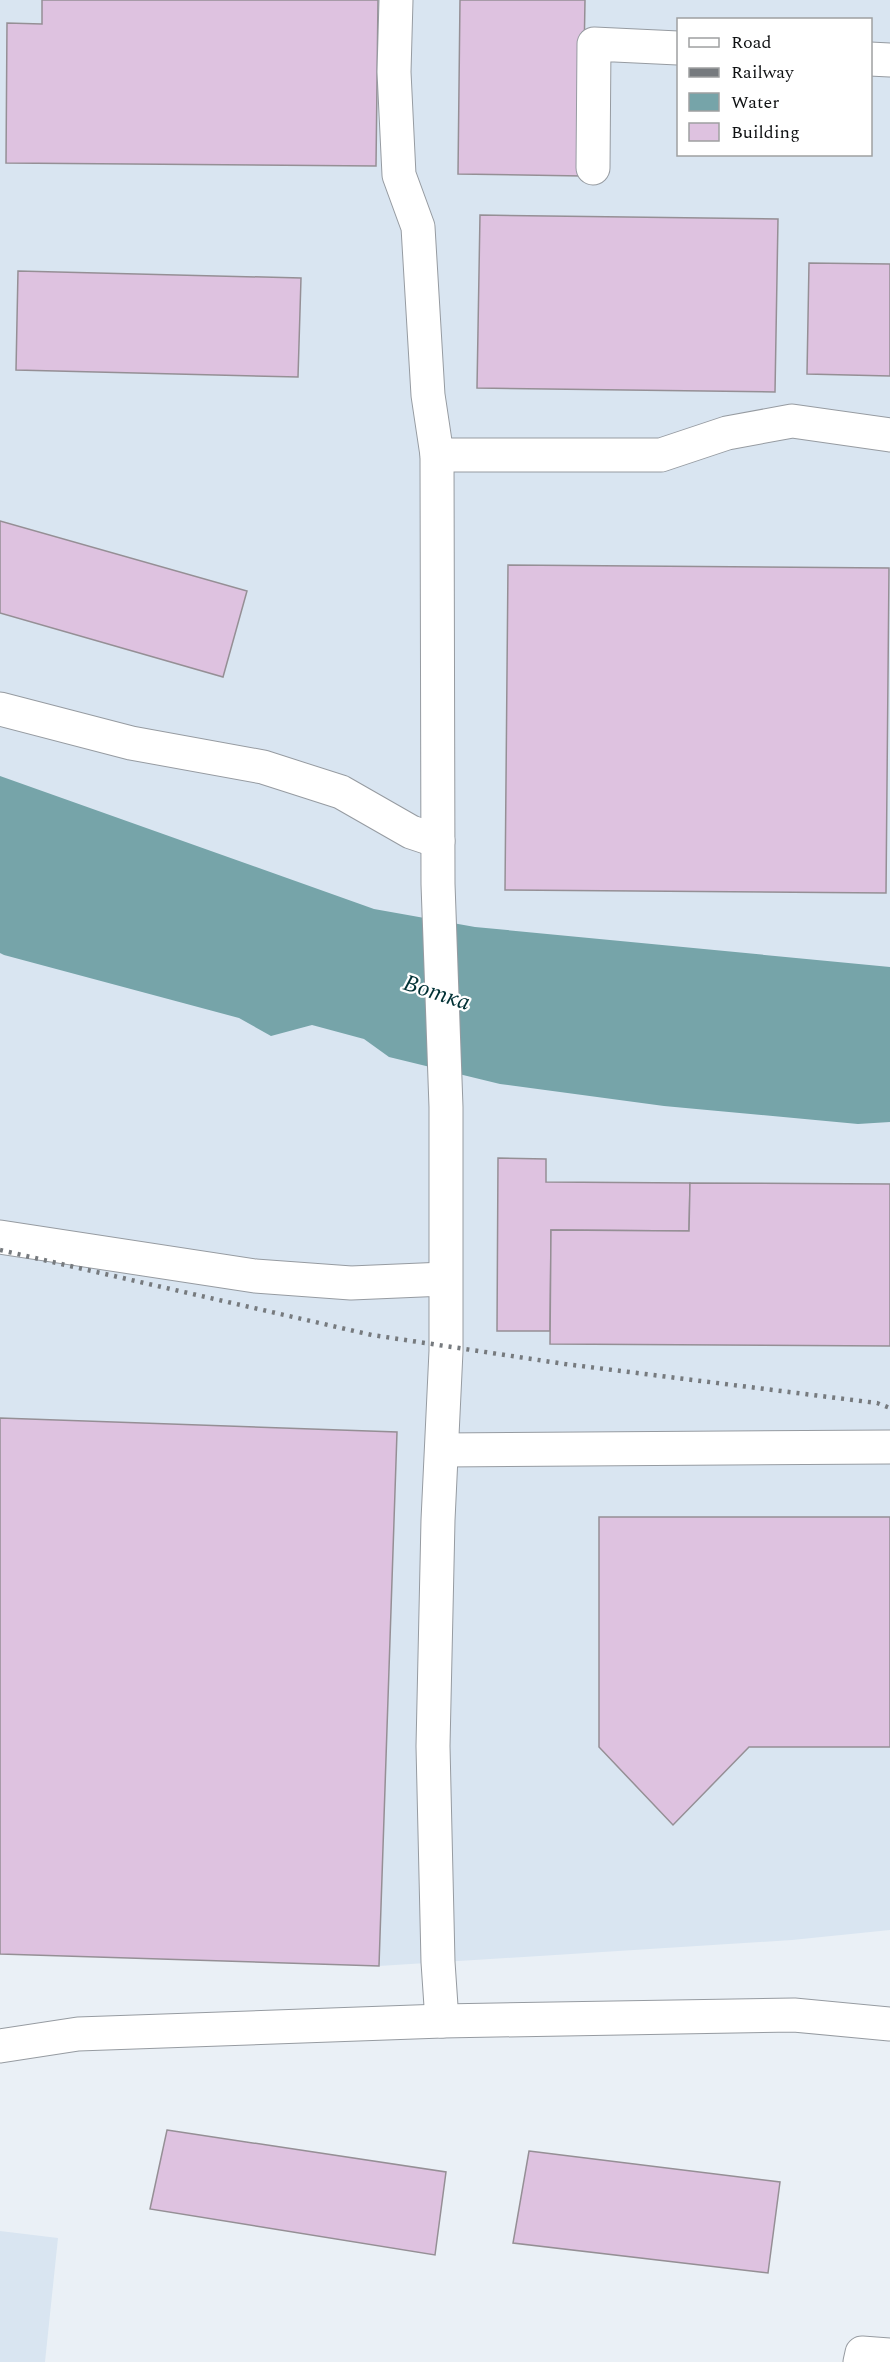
<svg xmlns="http://www.w3.org/2000/svg" width="890" height="2362" font-family="Spectral,serif">
<style>
.built{fill:#d9e5f1;fill-rule:evenodd}
.water{fill:#76a4a9}
.building{fill:#dec2e0;stroke:#958f95;stroke-width:1.5}
.lines{fill:none;stroke-linecap:round;stroke-linejoin:round}
.minor-casing{stroke:#969ba1;stroke-width:35}
.minor{stroke:#fff;stroke-width:33}
.rail{stroke:#767a7e;stroke-width:4.5;stroke-dasharray:3 6;stroke-linecap:butt}
.labels{text-anchor:middle;stroke-width:4.5;stroke-linejoin:round;paint-order:stroke}
.water-label{font-size:24px;font-style:italic;fill:#013135;stroke:#fff}
</style>
<rect width="100%" height="100%" fill="#eaf0f6"/>
<g class="built">
<path d="M0,0H890V1930L792,1940L379,1966L0,1954ZM678,20H870V154H678Z"/>
<polygon points="0,2231 58,2238 45,2362 0,2362"/>
</g>
<polygon class="water" points="0,776 374,909 475,927 890,967 890,1122 858,1124 664,1106 500,1084 389,1057 364,1039 312,1025 271,1036 239,1018 4,955 0,953"/>
<g class="building">
<polygon points="42,0 378,0 376,166 6,163 7,23 42,24"/>
<polygon points="460,0 585,0 582,176 458,174"/>
<polygon points="480,215 778,219 775,392 477,388"/>
<polygon points="809,263 890,264 890,376 807,374"/>
<polygon points="18,271 301,278 298,377 16,370"/>
<polygon points="0,521 247,591 223,677 0,613"/>
<polygon points="508,565 889,568 886,893 505,890"/>
<polygon points="498,1158 546,1159 546,1182 690,1183 689,1231 551,1230 550,1331 497,1331"/>
<polygon points="690,1183 890,1184 890,1346 550,1344 551,1230 689,1231"/>
<polygon points="0,1418 397,1432 379,1966 0,1954"/>
<polygon points="599,1517 890,1517 890,1747 749,1747 673,1825 599,1747"/>
<polygon points="167,2130 446,2172 435,2255 150,2209"/>
<polygon points="529,2151 780,2182 768,2273 513,2243"/>
</g>
<g class="lines">
<defs>
<g id="minor">
<polyline points="396,0 394,72 399,175 418,227 428,395 437,455 438,884 446,1107 446,1351 438,1520 433,1746 438,1962 442,2021"/>
<polyline points="870,59 890,60"/>
<polyline points="593,168 594,44 678,48"/>
<polyline points="437,455 661,455 727,433 792,421 890,435"/>
<polyline points="0,709 131,743 263,767 341,792 411,832 438,841"/>
<polyline points="0,1237 255,1276 351,1283 445,1279"/>
<polyline points="442,1450 890,1447"/>
<polyline points="0,2046 78,2034 442,2021 794,2015 890,2024"/>
<polyline points="860,2362 862,2353 890,2355"/>
</g>
</defs>
<use href="#minor" class="minor-casing"/>
<use href="#minor" class="minor"/>
<polyline class="rail" points="0,1250 372,1335 565,1364 877,1403 890,1408"/>
</g>
<g class="labels">
<g class="water-label">
<text transform="translate(437 992) rotate(18)" y="8">Вотка</text>
</g>
</g>
<rect x="677" y="18" width="195" height="138" fill="#ffffff" stroke="#9fa0a1" stroke-width="1.5"/>
<rect x="689" y="38" width="30" height="9" fill="#ffffff" stroke="#9fa0a1" stroke-width="1.5"/>
<text x="731" y="48" font-size="18" fill="#101214">Road</text>
<rect x="689" y="68" width="30" height="9" fill="#767a7e" stroke="#9fa0a1" stroke-width="1.5"/>
<text x="731" y="78" font-size="18" fill="#101214">Railway</text>
<rect x="689" y="93" width="30" height="18" fill="#76a4a9" stroke="#9fa0a1" stroke-width="1.5"/>
<text x="731" y="108" font-size="18" fill="#101214">Water</text>
<rect x="689" y="123" width="30" height="18" fill="#dec2e0" stroke="#9fa0a1" stroke-width="1.5"/>
<text x="731" y="138" font-size="18" fill="#101214">Building</text>
</svg>
